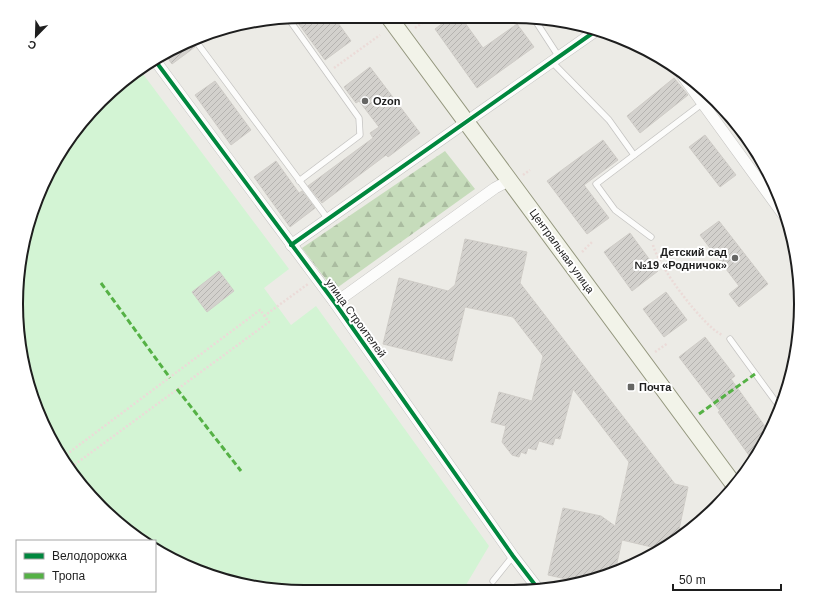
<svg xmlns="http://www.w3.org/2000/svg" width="817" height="608" font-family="Arial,sans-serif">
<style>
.forest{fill:url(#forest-firs)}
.park{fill:#d3f4d4}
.building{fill:url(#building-hatch);stroke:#cfccc7}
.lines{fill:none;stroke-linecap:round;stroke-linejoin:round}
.lane-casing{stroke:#c5c4c2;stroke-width:7}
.street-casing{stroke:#c5c4c2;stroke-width:12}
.secondary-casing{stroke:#94977e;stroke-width:18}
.path{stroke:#ebdbd8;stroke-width:2.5;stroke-dasharray:2 2;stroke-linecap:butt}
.lane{stroke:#fcfcfb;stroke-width:5.5}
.street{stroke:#fcfcfb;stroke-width:11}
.secondary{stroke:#f2f3e9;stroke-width:16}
.quiet{stroke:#55b145;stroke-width:3;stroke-dasharray:6 3;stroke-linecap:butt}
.cycleway-casing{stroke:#fff;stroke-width:6}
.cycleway{stroke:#00873e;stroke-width:4}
.poi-dot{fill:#666664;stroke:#fff;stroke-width:1.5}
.labels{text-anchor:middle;stroke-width:4;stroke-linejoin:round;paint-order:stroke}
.poi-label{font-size:11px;font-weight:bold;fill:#1e1e1e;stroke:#fff;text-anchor:start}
.street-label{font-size:11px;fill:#1e1e1e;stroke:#fff}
.rim{fill:none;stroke:#1e1e1e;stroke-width:2}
</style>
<defs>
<pattern id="forest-firs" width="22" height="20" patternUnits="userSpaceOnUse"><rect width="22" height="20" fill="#c6dcbb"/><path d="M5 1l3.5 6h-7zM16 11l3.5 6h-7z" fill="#aabca0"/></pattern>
<pattern id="building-hatch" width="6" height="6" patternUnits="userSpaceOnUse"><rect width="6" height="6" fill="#d3d1cd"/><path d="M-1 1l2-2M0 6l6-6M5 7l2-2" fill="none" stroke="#b5b3b0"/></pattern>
</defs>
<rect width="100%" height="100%" fill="#ecebe6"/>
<polygon class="forest" points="445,151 475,189 334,290 302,248"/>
<polygon class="park" points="140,70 289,269 264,288 291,325 316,306 489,546 463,590 285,591 229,582 160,554 155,550 155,541 143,541 114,521 75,479 31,397 17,323 21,248 46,176 100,101"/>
<g class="building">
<polygon points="308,16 333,16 351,41 325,60 298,23"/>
<polygon points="452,16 460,16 483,48 517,24 534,47 477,88 435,29"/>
<polygon points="191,42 195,47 172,64 164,53"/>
<polygon points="370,67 420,133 388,157 386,155 322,203 308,186 373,138 370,133 379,127 359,101 356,103 344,87"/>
<polygon points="674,78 688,95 640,133 627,116"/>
<polygon points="215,81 251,130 231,145 195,95"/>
<polygon points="705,135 736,175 720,187 689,147"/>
<polygon points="603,140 618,160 584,185 609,218 587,234 547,181"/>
<polygon points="276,161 299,193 302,191 315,208 290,227 254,177"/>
<polygon points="719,221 768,284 739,307 729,294 739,286 700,235"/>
<polygon points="630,233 658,271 632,291 604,252"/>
<polygon points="465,239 527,252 520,283 675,484 688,487 677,539 660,549 622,540 615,572 580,582 548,575 563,508 601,516 615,526 629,462 573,389 560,439 555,438 553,445 539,441 536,450 528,448 526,454 521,452 519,457 512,455 502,442 506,426 491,422 499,392 532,401 543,356 513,317 465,307 452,361 383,344 399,278 448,291 455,285"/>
<polygon points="219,271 234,291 207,312 192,292"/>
<polygon points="666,292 687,320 664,337 643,309"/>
<polygon points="705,337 735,376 731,379 769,432 762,448 753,461 718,412 720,411 679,357"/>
</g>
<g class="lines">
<defs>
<g id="lane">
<polyline points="487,16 489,18 491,16"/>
<polyline points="533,17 559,57"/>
<polyline points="288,18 359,118 360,135 299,181"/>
<polyline points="195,40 328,219"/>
<polyline points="552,62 609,120 634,155"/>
<polyline points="651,237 615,210 596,184 703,103"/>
<polyline points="730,339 776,402 786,395"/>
<polyline points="493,581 513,556"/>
</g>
<g id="street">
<polyline points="154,59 335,303 513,556 539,590"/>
<polyline points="677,68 788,221"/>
<polyline points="291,245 597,30"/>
<polyline points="335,303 495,188 510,180"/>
</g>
<polyline id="secondary" points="388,16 735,486"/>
</defs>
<use href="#lane" class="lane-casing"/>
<use href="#street" class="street-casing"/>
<use href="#secondary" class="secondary-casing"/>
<g class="path">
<polyline points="415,28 432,16"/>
<polyline points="334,68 380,35"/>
<polyline points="523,175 530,170"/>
<path d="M653,245C659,267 702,325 722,335"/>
<polyline points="582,252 592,242"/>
<polyline points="264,316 308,284"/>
<polyline points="655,352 668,343"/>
<polyline points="63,457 260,310 269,322 70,468"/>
</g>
<use href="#lane" class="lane"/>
<use href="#street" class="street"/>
<use href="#secondary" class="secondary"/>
<g class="quiet">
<polyline points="101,283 170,378"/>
<polyline points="177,389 241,471"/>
<polyline points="699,414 755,374"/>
</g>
<defs>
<g id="cycleway">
<polyline points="154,59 335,303 513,556 539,590"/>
<polyline points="291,245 597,30"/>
</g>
</defs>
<use href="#cycleway" class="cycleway-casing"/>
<use href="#cycleway" class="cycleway"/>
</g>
<g class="poi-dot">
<circle cx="365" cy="101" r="4"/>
<circle cx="735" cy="258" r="4"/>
<rect x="627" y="383" width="8" height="8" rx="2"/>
</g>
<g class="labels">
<g class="poi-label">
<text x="373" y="105">Ozon</text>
<text x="727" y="256" text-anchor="end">Детский сад<tspan x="727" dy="13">№19 «Родничок»</tspan></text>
<text x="639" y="391">Почта</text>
</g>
<g class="street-label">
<text transform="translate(562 251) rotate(54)" y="4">Центральная улица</text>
<text transform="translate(356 318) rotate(54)" y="4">улица Строителей</text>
</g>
</g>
<path d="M0 0H817V608H0ZM304 23H513A281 281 0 0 1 794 304V304A281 281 0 0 1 513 585H304A281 281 0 0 1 23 304V304A281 281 0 0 1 304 23Z" fill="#fff" fill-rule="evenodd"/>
<path class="rim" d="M304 23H513A281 281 0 0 1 794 304V304A281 281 0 0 1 513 585H304A281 281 0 0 1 23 304V304A281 281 0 0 1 304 23Z"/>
<rect x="16" y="540" width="140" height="52" fill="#ffffff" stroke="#a5a5a5"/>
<rect x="24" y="553" width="20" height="6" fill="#00873e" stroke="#a5a5a5"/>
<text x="52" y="560" font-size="12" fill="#1e1e1e">Велодорожка</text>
<rect x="24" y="573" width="20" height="6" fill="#55b145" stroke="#a5a5a5"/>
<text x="52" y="580" font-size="12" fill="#1e1e1e">Тропа</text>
<g transform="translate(36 36) rotate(203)" stroke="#ffffff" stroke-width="3" paint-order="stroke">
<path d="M0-3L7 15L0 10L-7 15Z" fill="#1e1e1e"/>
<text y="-6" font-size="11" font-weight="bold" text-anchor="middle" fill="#1e1e1e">С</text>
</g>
<path d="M673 584v6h108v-6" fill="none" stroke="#1e1e1e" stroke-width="2"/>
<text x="679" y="584" font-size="12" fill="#1e1e1e" stroke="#ffffff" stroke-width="3" paint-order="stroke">50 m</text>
</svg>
